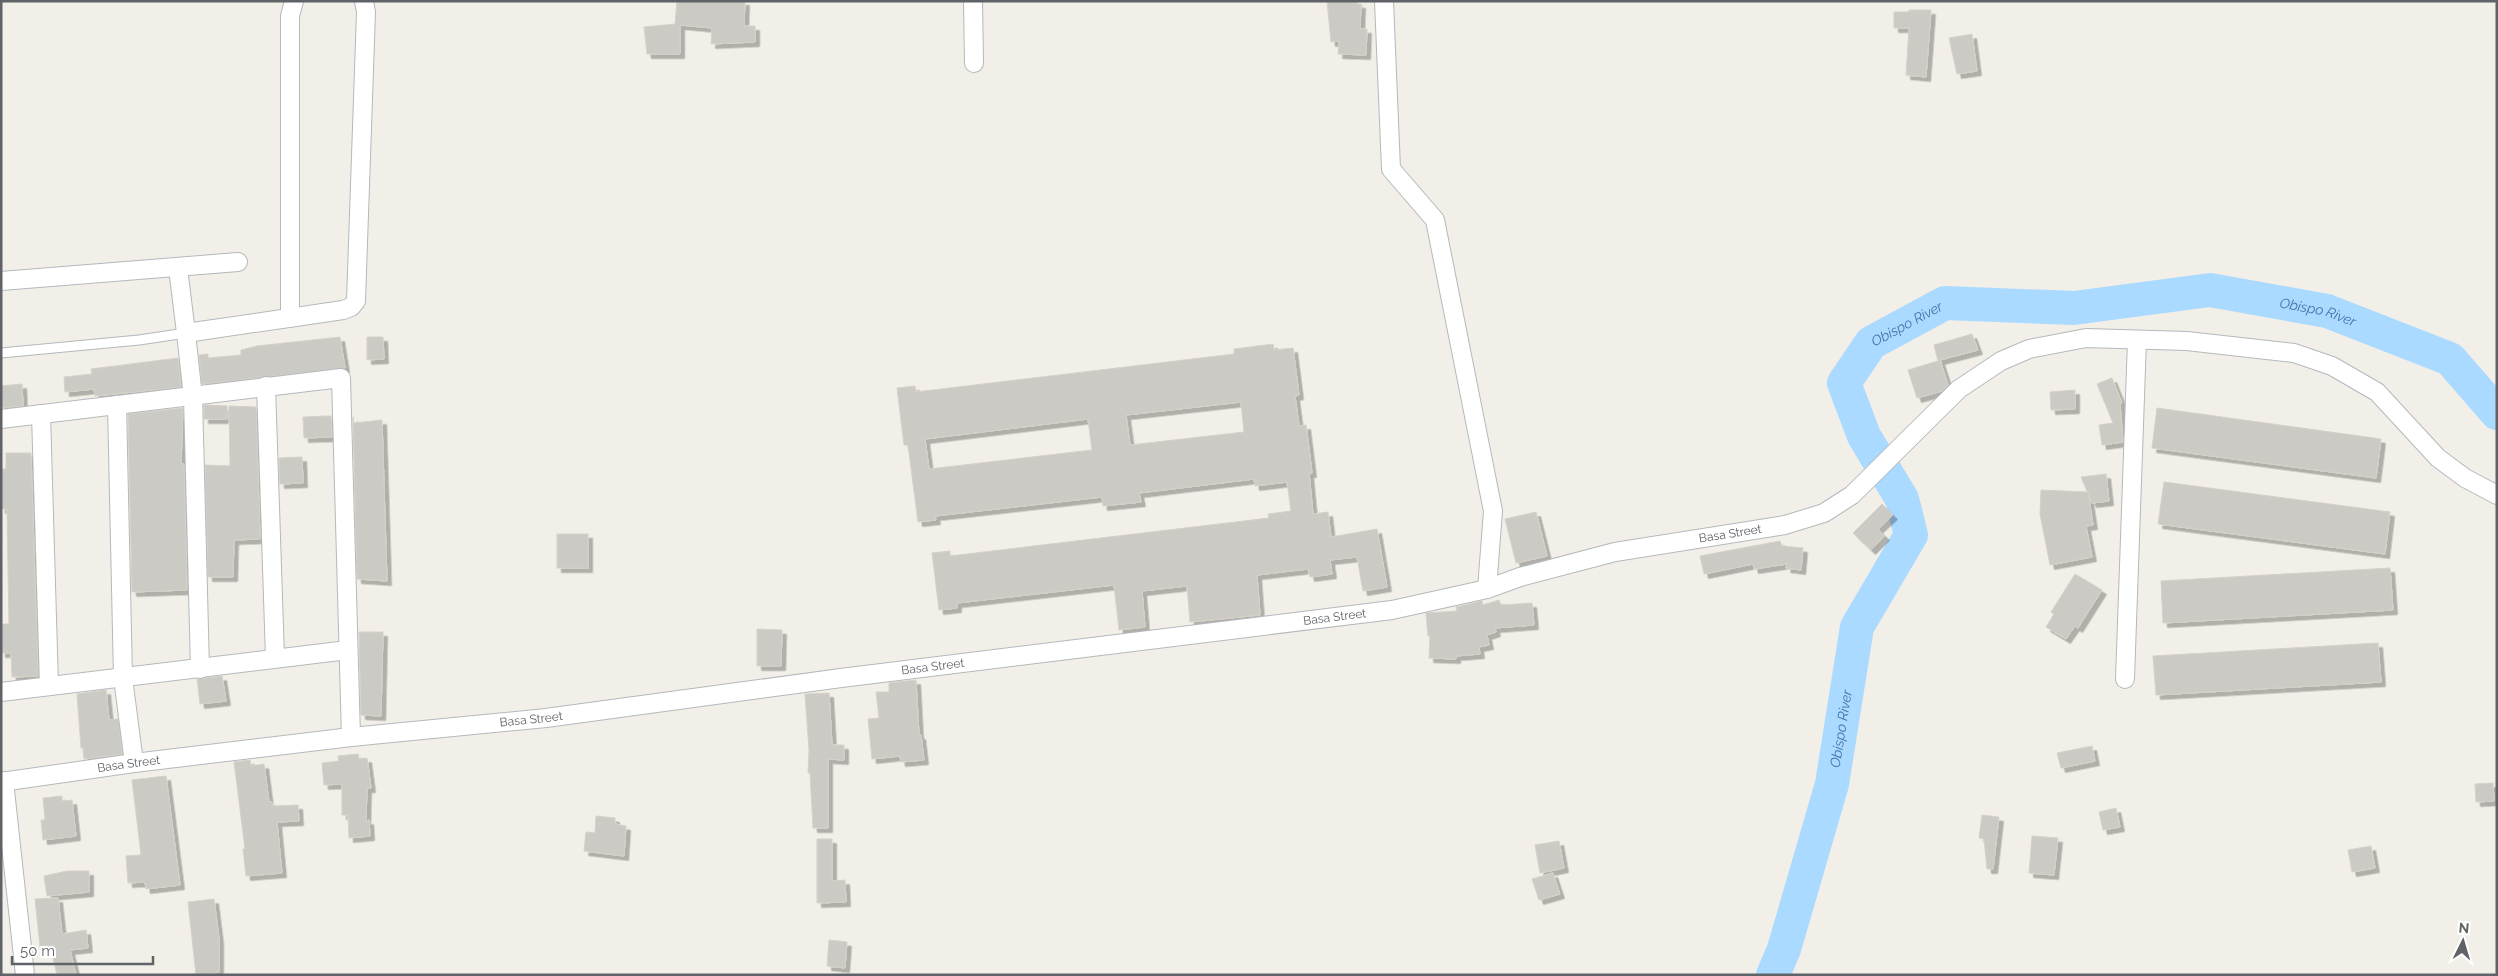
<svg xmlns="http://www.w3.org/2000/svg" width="2498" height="976" font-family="Raleway,sans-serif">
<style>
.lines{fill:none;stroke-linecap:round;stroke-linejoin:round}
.river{stroke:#aadaff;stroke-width:34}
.building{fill:#cccac5;stroke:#d6d1c6;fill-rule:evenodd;filter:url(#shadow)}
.lane-casing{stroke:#b5b8bc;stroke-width:11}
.street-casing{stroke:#b5b8bc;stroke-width:20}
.lane{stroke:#fff;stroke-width:9}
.street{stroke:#fff;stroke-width:18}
.labels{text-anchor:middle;stroke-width:5;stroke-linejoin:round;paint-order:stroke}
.street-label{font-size:12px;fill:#5f6368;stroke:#fff}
.water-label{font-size:14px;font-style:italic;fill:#4174aa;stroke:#fff}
</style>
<defs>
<filter id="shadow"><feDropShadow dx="4.5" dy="4.5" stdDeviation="0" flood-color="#0004"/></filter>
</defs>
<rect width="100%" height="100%" fill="#f1efe8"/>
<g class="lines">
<path class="river" id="s1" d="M1773,975L1784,949L1832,784L1857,627L1911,535L1902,499L1864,436L1844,383L1871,343L1945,303L2074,308L2210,290L2327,311L2450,359L2497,413"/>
</g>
<g class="building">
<polygon points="677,1 745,1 744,26 755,26 755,42 711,44 712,28 680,25 680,54 647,54 644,27 675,24"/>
<polygon points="1327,1 1357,1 1357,4 1361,4 1360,29 1367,29 1366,55 1338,54 1339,41 1331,42"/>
<polygon points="1909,10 1931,10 1926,77 1906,75 1909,28 1894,28 1894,12 1909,12"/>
<polygon points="1972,34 1977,71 1957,74 1949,38"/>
<polygon points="1972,334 1978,350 1940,360 1948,385 1942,391 1917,398 1908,370 1938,361 1934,345"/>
<polygon points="340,337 345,368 202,384 199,355 208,354 208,358 241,355 241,350 257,346"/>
<polygon points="367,337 383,337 384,359 367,360"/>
<path d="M1273,344L1274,350L1293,348L1299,395L1295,396L1299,426L1306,425L1312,473H1309L1313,514L1328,512L1331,537L1377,529L1387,587L1363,591L1357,557L1330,560L1332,574L1310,577L1308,569L1257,575L1260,615L1190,622L1187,586L1142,591L1145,627L1119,630L1114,585L957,603V608L939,610L932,553L950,551V556L1269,518L1268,514L1291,511L1287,482L1255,486L1254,479L1139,493L1141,502L1103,506L1102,497L935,516L936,520L918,522L908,445H904L897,388L915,386L916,392L1234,354V349ZM1241,402L1244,432L1130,445L1126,415ZM1088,419L1092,450L929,469L925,439Z"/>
<polygon points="178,358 181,387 95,396 94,389 65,392 64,377 92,374 91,369"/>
<polygon points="2112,378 2122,403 2120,404 2123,442 2102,445 2099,425 2113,423 2097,384"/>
<polygon points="22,384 23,406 1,408 1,386"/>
<polygon points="2075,390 2075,409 2051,410 2050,392"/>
<polygon points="204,405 227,406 227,419 204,419"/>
<polygon points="229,406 256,407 260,539 234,540 233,577 208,577 205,465 230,466"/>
<polygon points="183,408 181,464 184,464 187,590 132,592 128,414"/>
<polygon points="2157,408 2381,439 2376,478 2152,448"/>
<polygon points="326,416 331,416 332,437 304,438 303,417"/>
<polygon points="353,417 354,423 382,420 387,581 357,579"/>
<polygon points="6,453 31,453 38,676 12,677 11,653 1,653 1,624 9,624 7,509 1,509 1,469 6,469"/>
<polygon points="302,457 303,483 280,484 279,458"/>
<polygon points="2106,474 2109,501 2092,503 2081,477"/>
<polygon points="2164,482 2390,512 2385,554 2158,524"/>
<polygon points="2041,490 2088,492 2093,525 2086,526 2092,557 2050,565 2040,514"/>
<polygon points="1882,504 1893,515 1878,529 1885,536 1871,550 1853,533"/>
<polygon points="1536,512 1547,556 1516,563 1505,519"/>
<rect x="557" y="534" width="31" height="34"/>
<polygon points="1780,541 1782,546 1803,548 1801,570 1786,568 1787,564 1754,569 1753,564 1704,574 1700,556"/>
<polygon points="2390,568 2393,610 2163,623 2161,581"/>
<polygon points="2075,574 2102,590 2078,628 2075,626 2066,639 2046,627 2054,614 2051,612"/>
<polygon points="1499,600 1501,605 1532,603 1534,625 1495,628 1496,632 1487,635 1489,645 1479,647 1480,654 1456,656 1456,659 1429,658 1430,636 1428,636 1426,613 1457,611 1456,607 1482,601 1483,605"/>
<polygon points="757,629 782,630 781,666 757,666"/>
<polygon points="359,632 383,632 381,716 361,715"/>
<polygon points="2378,643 2381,682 2156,695 2153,656"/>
<polygon points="222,676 226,701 200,704 197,679"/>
<polygon points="916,680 919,735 921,735 924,760 901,762 900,756 872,759 868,719 879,718 876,692 889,692 889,683"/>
<polygon points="106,690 109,720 118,719 122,754 84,759 83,748 81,748 77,694"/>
<polygon points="829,693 832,745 844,745 844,760 828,759 828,828 813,828 810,773 808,773 809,750 805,694"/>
<polygon points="2092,746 2095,761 2061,768 2057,753"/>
<polygon points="358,754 359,759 367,758 371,788 367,788 366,821 369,820 370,836 349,838 348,815 342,815 342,784 324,785 322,763 339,761 338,756"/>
<polygon points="250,760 251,766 264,764 269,802 272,802 273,806 298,805 299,821 277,822 282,873 246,876 243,849 245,849 234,762"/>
<polygon points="166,776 180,885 146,889 145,882 128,883 126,856 141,855 132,780"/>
<polygon points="2493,783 2494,801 2476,802 2475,784"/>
<polygon points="62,796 62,802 72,800 76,836 43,840 41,820 45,820 43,798"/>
<polygon points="2116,808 2120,827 2103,830 2099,812"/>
<polygon points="1982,815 1999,817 1993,869 1987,869 1984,839 1979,838"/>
<polygon points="596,816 615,818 615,824 626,826 624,856 584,851 586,832 595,833"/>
<polygon points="2032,836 2058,838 2054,875 2029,873"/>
<polygon points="817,839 832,839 832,881 845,880 846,902 817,903"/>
<polygon points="1559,841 1564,868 1540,873 1535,845"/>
<polygon points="2371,846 2375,868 2352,872 2348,850"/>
<polygon points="67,871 89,871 89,892 47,896 44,876"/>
<polygon points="1553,873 1560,894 1539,900 1532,879"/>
<polygon points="58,898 62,934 86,930 88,948 70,950 76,975 57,975 50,945 40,947 35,899"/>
<polygon points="214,899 219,939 219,972 214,973 215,975 196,975 188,902"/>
<polygon points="829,940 847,942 845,968 827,966"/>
</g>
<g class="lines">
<defs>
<polyline id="lane" points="1,353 139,340 186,333"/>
<g id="street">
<polyline points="973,1 974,63"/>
<polyline points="1384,1 1391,169 1435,220 1493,511 1487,589"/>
<polyline points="178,268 186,333"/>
<polyline points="1,281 238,262"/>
<polyline points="290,318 290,16 294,1"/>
<polyline points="266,386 275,658"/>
<polyline points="117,405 123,678 134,763"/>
<polyline points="41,414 49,686"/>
<polyline points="1,419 341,378 351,737"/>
<polyline points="200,669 193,397 186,333 343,310 351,307 356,301 366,12 364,1"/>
<polyline points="2125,679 2137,340"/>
<polyline points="1,692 348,650"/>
<polyline points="4,781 25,975"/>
<path id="s2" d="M1,782L134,763L351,737L546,718L841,678L1392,610L1487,589L1520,577L1615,552L1785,525L1824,513L1852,495L1959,389L2001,361L2029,349L2086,338L2187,341L2294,353L2332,366L2377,392L2438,458L2465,478L2497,495"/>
</g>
</defs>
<use href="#lane" class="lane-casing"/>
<use href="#street" class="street-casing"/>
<use href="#lane" class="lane"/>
<use href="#street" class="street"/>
</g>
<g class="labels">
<g class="street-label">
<text dy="4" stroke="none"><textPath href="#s2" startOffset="1749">Basa Street</textPath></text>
<text dy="4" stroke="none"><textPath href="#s2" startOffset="1344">Basa Street</textPath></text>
<text dy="4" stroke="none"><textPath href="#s2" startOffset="939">Basa Street</textPath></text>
<text dy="4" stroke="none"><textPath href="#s2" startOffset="534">Basa Street</textPath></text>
<text dy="4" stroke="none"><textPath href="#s2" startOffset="129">Basa Street</textPath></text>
</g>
<g class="water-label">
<text dy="5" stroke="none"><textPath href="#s1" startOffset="1142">Obispo River</textPath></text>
<text dy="5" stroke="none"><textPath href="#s1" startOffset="722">Obispo River</textPath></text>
<text dy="5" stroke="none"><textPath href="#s1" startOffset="256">Obispo River</textPath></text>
</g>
</g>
<rect width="2498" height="976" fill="none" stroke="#5f6368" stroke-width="5"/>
<g transform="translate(2463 941) rotate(5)" stroke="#ffffff" stroke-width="4" paint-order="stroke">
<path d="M0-4L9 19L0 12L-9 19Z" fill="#5f6368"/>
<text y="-8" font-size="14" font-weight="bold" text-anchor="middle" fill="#5f6368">N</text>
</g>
<path d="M12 956v8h141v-8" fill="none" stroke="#5f6368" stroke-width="2.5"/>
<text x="20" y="956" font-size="15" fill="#5f6368" stroke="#ffffff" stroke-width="4" paint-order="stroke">50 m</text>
</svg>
